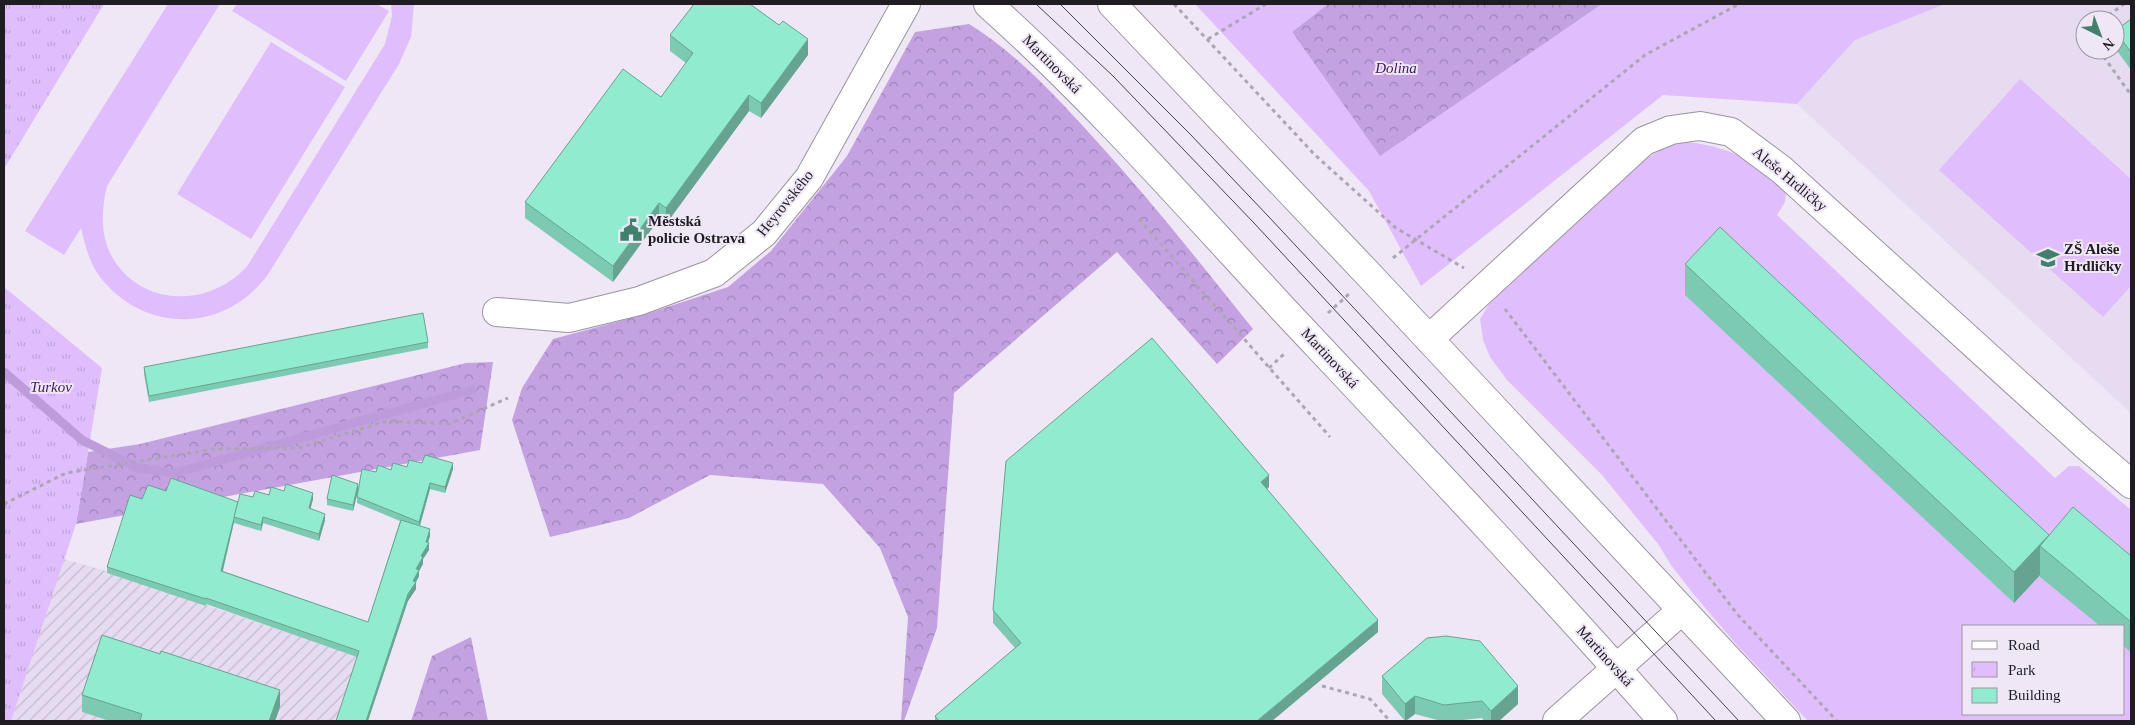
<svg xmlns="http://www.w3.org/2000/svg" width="2135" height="725" font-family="'Times New Roman',serif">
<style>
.built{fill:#e6dbf0;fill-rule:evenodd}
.industrial{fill:url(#industrial-furrows)}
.green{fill:#e0befe;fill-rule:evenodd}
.forest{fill:url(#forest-crowns)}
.park{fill:url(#park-tufts)}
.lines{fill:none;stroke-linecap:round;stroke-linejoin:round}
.stream{stroke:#be9cdc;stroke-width:9}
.minor-casing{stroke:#9b94a1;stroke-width:30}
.tertiary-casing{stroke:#9b94a1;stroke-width:30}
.path{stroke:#ada6b2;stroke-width:3;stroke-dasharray:4 4;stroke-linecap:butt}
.minor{stroke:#fff;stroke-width:28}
.tertiary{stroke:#fff;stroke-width:28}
.tram{stroke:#48444c;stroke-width:1}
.wall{fill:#7dcab2}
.shaded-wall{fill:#66a491}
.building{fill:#91ebcf;stroke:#66a491}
.labels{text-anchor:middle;stroke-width:4;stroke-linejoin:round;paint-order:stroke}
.street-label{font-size:15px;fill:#1f1c22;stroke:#efe7f6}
.park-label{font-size:15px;font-style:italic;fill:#431761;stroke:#efe7f6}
.poi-label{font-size:15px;font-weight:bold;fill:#1f1c22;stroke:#efe7f6;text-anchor:start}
</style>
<defs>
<pattern id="industrial-furrows" width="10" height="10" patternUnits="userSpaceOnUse" patternTransform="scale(1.25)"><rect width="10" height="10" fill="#e6dbf0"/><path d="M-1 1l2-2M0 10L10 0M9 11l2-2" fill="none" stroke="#c5bbce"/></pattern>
<pattern id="forest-crowns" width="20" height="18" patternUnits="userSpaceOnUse" patternTransform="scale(1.25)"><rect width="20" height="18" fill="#c4a2e2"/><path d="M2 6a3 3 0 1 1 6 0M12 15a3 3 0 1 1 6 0" fill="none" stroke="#9f83b7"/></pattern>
<pattern id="park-tufts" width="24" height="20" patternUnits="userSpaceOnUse" patternTransform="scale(1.25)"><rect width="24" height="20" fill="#e0befe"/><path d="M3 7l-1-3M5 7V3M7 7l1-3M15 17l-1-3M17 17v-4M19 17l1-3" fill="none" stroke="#c0a3d9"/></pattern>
</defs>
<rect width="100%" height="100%" fill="#efe7f6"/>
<path class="built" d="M1944,4H2131V413L1797,104L1855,40ZM2085,20H2115V50H2085Z"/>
<polygon class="industrial" points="64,559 106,571 359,657 338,721 11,721"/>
<g class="green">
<path d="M168,4H220L107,186C102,207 100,232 110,253C138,308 210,309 248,265L385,44L392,16L391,4H414L411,37L399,64L267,276C223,333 145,334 100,277C89,262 85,245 81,228L64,255L25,231Z"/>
<polygon points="237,4 377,4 389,11 346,81 232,11"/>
<polygon points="1195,4 1328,4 1292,32 1380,155 1602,4 1945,4 1855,40 1797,104 1663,95 1421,286 1369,191"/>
<polygon points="271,42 345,87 251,239 177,194"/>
<polygon points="2020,79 2131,179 2131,286 2103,317 1939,170"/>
<path d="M1684,142C1721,144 1765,162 1786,193L1785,202L1777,215L2055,478L2069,466H2079L2131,510V721H1808L1736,644L1695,596L1671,565L1658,544L1602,475L1507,380L1490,357L1483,340L1480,319L1491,301L1647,158L1668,145ZM1964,626H2124V714H1964Z"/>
</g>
<g class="forest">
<polygon points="1328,4 1602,4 1380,156 1292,32"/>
<path d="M969,24C1016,53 1055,95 1092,136C1149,198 1201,264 1253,329L1217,364L1117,252L954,393L937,628L904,721H901L908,617L880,548L823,484L710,475L629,518L550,537L512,420L522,388L553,339L646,314L728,287L771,251L847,156L915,32Z"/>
<polygon points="493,362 480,450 76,524 88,452 140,444 466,363"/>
<polygon points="471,637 488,721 411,721 432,656"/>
</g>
<g class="park">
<polygon points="4,4 104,4 4,169"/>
<polygon points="4,287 102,368 76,524 11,721 4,721"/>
</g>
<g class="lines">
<polyline class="stream" points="4,372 82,440 138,468 175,473 472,390"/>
<defs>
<g id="minor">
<polyline points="497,312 569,318 639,301 714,273 764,233 809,178 906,4"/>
<polyline points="1429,339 1644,141 1671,130 1700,126 1731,132 1782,170 2084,444 2131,484"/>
<polyline points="1557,721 1682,610"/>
</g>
<g id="tertiary">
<path d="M988,4C1094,99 1188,206 1284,310C1412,446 1540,581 1663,721"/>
<polyline points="1112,4 1370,276 1786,721"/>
</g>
</defs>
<use href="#minor" class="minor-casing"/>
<use href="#tertiary" class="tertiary-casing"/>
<g class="path">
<polyline points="1174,4 1315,155 1396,228 1464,268"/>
<polyline points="2102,20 2124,4"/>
<polyline points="1208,39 1266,4"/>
<polyline points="2099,50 2131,95"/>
<polyline points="1139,219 1330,437"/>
<polyline points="1393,258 1645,55 1739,4"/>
<polyline points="1505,309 1737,614 1837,721"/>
<polyline points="1328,313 1349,294"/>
<polyline points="1269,368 1285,353"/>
<polyline points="4,504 66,473 214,449 298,448 387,421 449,424 508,398"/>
<polyline points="1322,686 1370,699 1390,721"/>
</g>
<use href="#minor" class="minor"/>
<use href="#tertiary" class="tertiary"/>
<g class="tram">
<polyline points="1036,4 1113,76 1254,223 1716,721"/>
<polyline points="1060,4 1190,134 1269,217 1739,721"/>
</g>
</g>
<g class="wall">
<polygon points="2131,19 2131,70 2115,48 2115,31"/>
<polygon points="670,35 808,55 761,118 749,111 666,224 659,219 613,282 525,218 525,202 661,97 686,63 670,51"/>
<polygon points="1685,264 2049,535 2131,556 2131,653 2124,646 2124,626 2100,626 2040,577 2040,575 2014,603 1685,295"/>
<polygon points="428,342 428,348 149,402 144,374 144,367"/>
<polygon points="407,467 453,469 445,493 430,489 420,526 430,536 428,543 429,550 423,559 423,564 419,571 419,576 416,582 416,589 408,601 357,657 206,604 206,606 107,573 107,567 142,499 166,491 238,502 253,497 269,495 313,499 310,509 325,520 319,541 263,523 261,531 234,523 234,522 223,571 368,622 400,521 357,503 357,496 353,511 327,505 327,499 358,490 376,472"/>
<polygon points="1269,487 1267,489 1378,632 1272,721 935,721 935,716 1015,648 993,623 993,610"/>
<polygon points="1382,676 1518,704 1499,721 1484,721 1482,718 1453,721 1441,721 1415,714 1406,721 1405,721 1382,694"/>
<polygon points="82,695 280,707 275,721 110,721 82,712"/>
</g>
<g class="shaded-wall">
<polygon points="808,39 808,55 761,118 761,103"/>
<polygon points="749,95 749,111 666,224 666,208"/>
<polygon points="659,203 659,219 613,282 613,266"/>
<polygon points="453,463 453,469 445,493 445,487"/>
<polygon points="1269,475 1269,487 1261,494 1261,482"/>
<polygon points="430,483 430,489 419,528 419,522"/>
<polygon points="358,484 358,490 353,511 353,505"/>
<polygon points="313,493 313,499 309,515 309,508"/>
<polygon points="325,514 325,520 319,541 319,534"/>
<polygon points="234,517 234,522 221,577 221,571"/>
<polygon points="263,517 263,523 261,531 261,525"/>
<polygon points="430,529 430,536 426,548 429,543 429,550 423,559 423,564 419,571 419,576 416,582 416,589 408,601 368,721 366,721"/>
<polygon points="2049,535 2040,546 2040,575 2014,603 2014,572"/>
<polygon points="1378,620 1378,632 1272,721 1257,721"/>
<polygon points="1518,686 1518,704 1499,721 1491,721 1491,711"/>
<polygon points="280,690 280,707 275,721 269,721"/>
<polygon points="1415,696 1415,714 1405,721 1405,704"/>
</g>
<g class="building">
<polygon points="694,4 750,4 779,25 783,21 808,39 761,103 749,95 666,208 659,203 613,266 525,202 623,69 661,97 693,53 670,35"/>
<polygon points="2131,19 2131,52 2115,31"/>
<polygon points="1720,227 2049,535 2014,572 1685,264"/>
<polygon points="423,313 428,342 149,396 144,367"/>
<polygon points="1152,338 1269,475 1261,482 1378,620 1257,721 939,721 935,716 1021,643 993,610 1006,461"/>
<polygon points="425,455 453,463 445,487 430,483 419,522 357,497 362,469 376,472 378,465 391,470 393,463 407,467 409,460 422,463"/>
<polygon points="332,475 358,484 353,505 327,499"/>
<polygon points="171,478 238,502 221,571 368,622 401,520 430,529 426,542 429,543 421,556 423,557 416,569 419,570 413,581 416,582 408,594 366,721 336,721 359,651 206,598 206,599 107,567 130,495 142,499 148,485 166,491"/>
<polygon points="286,484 313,493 309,508 325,514 319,534 263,517 261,525 234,517 240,494 253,497 255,491 269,495 271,487 284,491"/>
<polygon points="2073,507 2131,556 2131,622 2040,546"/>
<polygon points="102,635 160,654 161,651 280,690 269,721 140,721 142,714 82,695"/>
<polygon points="1446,636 1480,641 1518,686 1491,711 1482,701 1444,705 1415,696 1405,704 1382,676 1427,638"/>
</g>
<defs>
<symbol id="civic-bare" viewBox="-9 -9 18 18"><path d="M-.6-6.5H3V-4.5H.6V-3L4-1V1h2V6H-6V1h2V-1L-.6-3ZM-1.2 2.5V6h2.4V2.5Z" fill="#41806d" stroke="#efe7f6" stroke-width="2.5" paint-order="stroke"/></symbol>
<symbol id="school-bare" viewBox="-9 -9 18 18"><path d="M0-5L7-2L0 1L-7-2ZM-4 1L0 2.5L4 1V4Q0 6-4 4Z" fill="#41806d" stroke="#efe7f6" stroke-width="2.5" paint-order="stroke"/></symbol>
</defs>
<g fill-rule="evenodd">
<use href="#civic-bare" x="615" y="214" width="32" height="32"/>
<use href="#school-bare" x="2032" y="242" width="32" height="32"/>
</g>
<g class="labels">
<g class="street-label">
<text transform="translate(1052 64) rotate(45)" y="5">Martinovská</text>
<text transform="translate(1790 179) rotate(40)" y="5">Aleše Hrdličky</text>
<text transform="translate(785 203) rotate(-51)" y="5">Heyrovského</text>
<text transform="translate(1330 358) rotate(47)" y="5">Martinovská</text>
<text transform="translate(1605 656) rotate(48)" y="5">Martinovská</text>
</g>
<g class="park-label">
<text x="1396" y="73">Dolina</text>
<text x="51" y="392">Turkov</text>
</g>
<g class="poi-label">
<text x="648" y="226">Městská<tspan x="648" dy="17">policie Ostrava</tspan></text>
<text x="2064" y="254">ZŠ Aleše<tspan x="2064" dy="17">Hrdličky</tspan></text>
</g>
</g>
<rect width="2135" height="725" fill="none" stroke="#1f1c22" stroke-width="10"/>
<rect x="1962" y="625" width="162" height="90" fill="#efe7f6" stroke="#9c96a1"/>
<rect x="1972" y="641" width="25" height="8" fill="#ffffff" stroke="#9c96a1"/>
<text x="2008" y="650" font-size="15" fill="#1f1c22">Road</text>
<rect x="1972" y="662" width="25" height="15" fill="url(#park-tufts)" stroke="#9c96a1"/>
<text x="2008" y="675" font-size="15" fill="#1f1c22">Park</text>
<rect x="1972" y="688" width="25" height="15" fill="#91ebcf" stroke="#9c96a1"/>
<text x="2008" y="700" font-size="15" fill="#1f1c22">Building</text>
<g transform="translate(2100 35) rotate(138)"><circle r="24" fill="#efe7f6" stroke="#9c96a1"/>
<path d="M0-4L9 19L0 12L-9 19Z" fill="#41806d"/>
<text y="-8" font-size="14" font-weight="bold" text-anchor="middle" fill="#1f1c22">N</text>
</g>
</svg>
